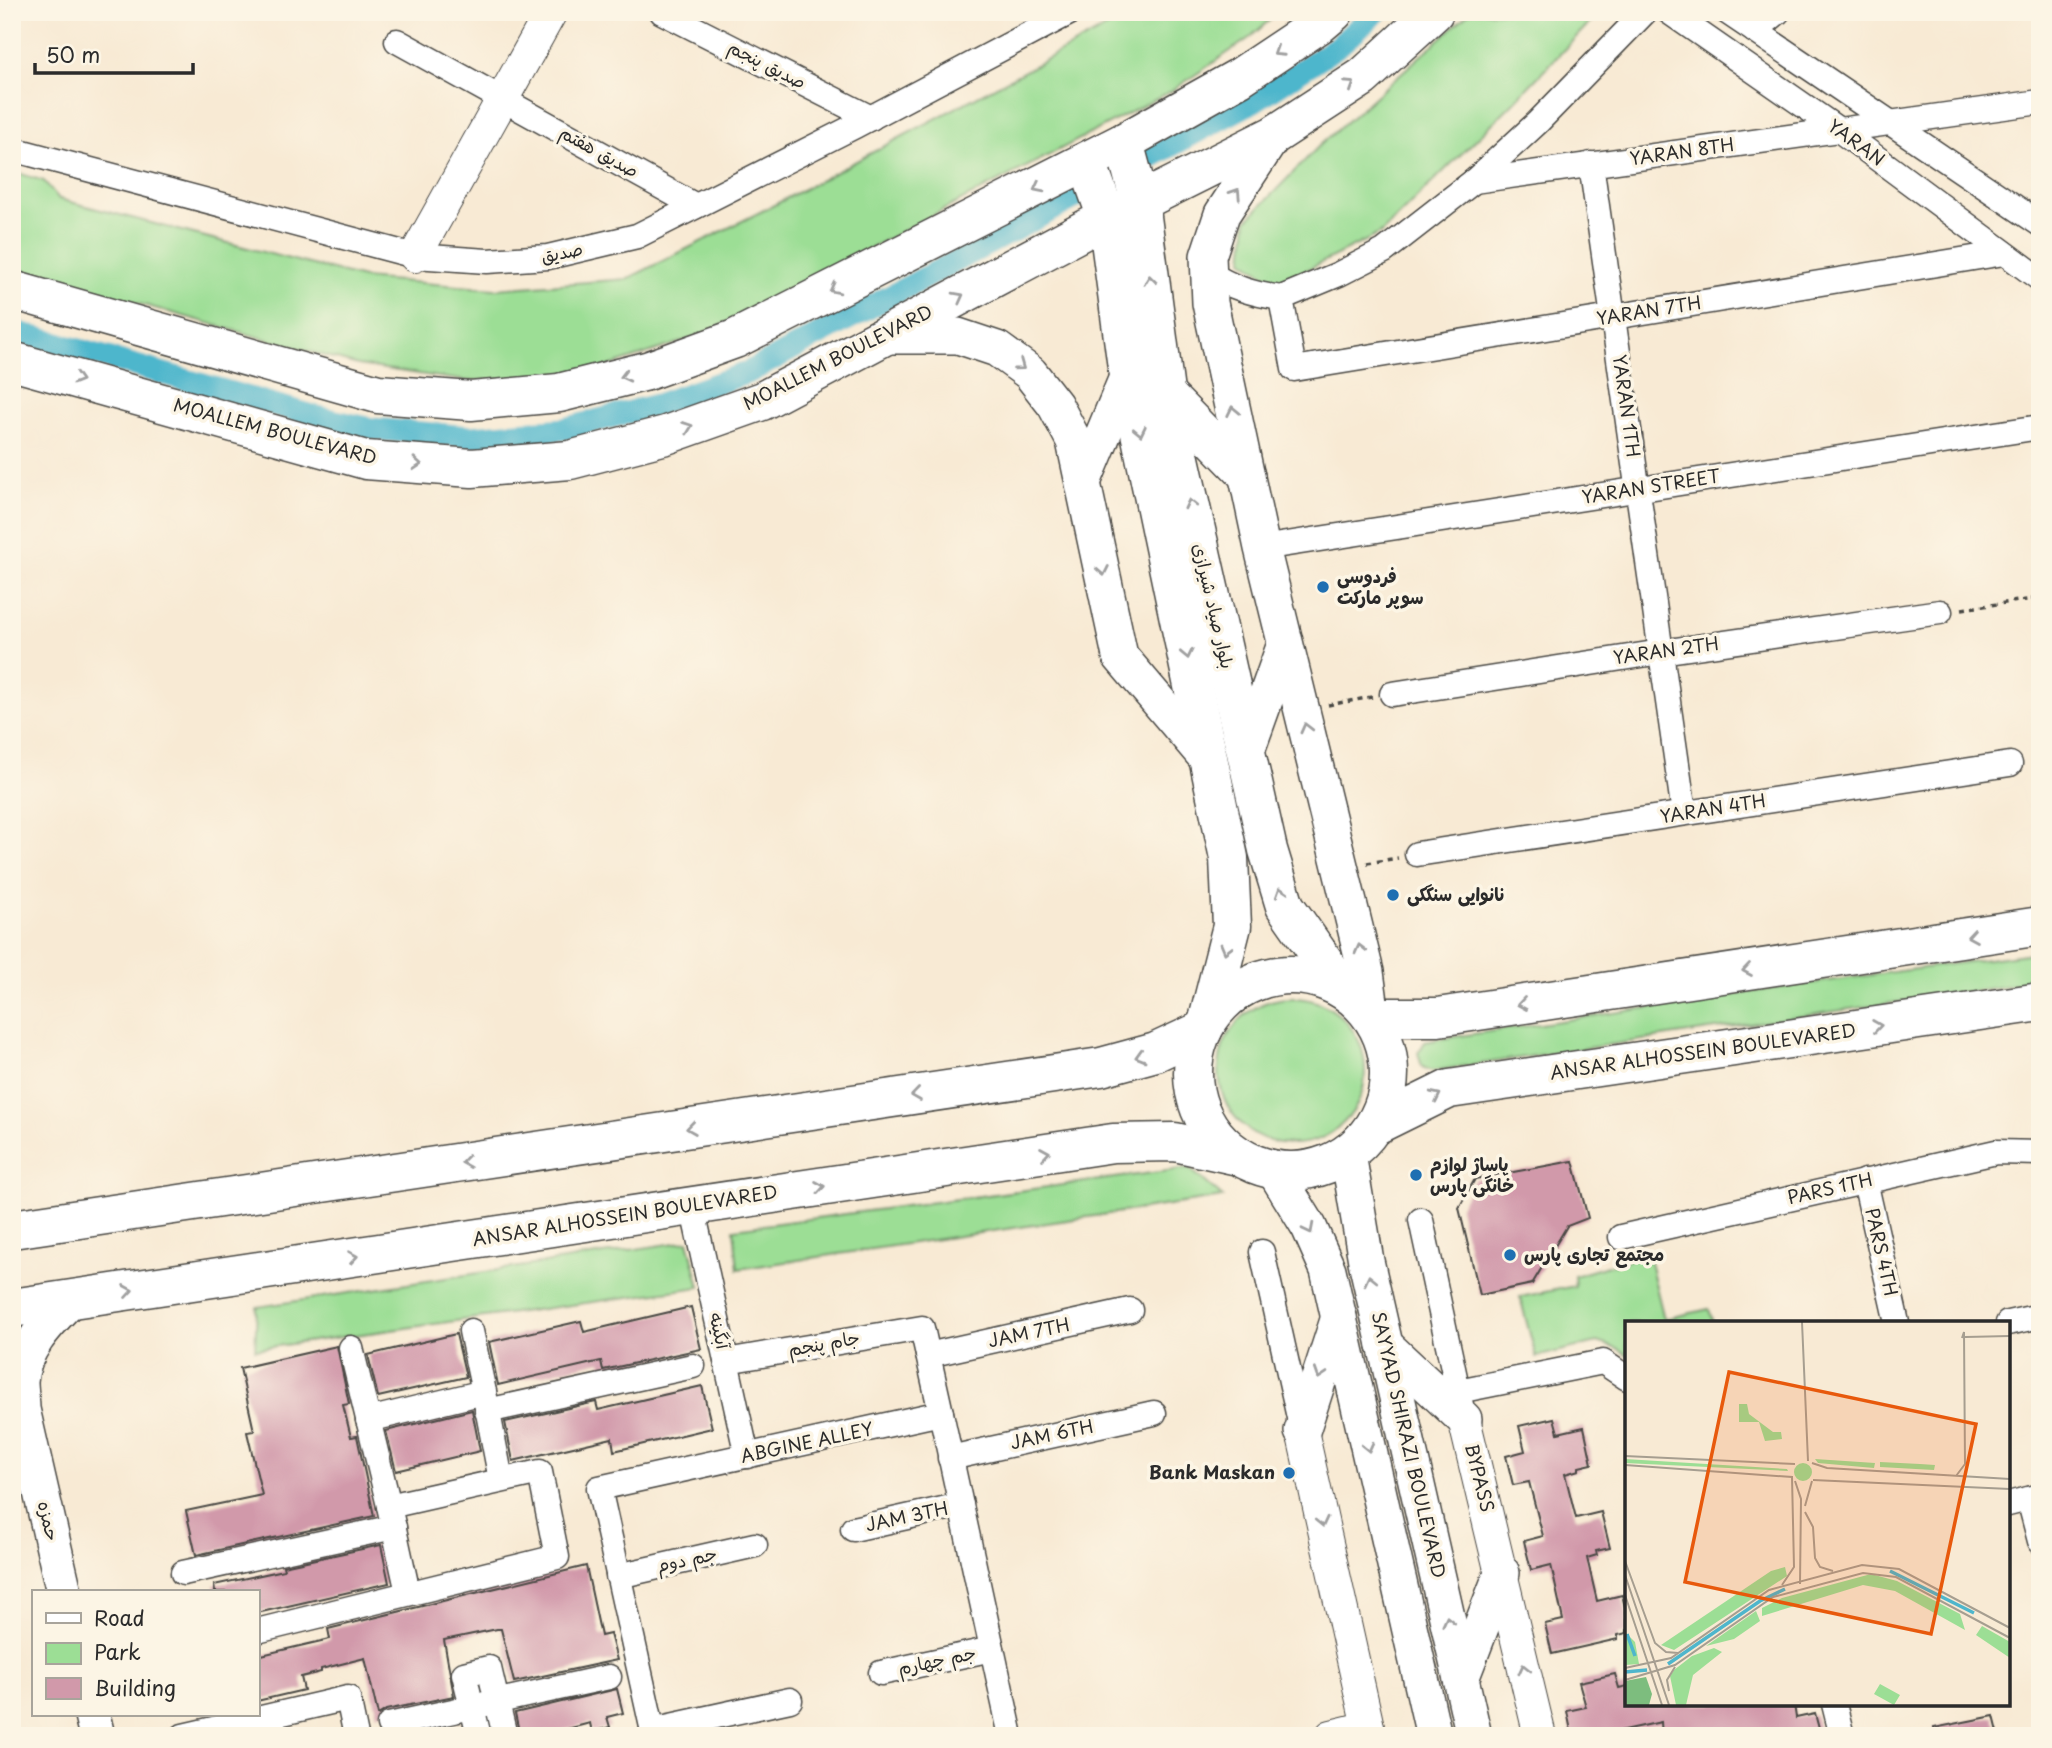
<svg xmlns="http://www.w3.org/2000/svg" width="2052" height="1748" font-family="'Playpen Sans','Playpen Sans Arabic',sans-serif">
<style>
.green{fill:#9cde95;stroke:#648460;stroke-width:2}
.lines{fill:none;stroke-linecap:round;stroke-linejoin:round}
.canal{stroke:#4eb6cc;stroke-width:23}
.building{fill:#d199aa}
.minor-casing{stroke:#4a4844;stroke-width:27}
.tertiary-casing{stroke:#4a4844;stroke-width:34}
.secondary-casing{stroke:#4a4844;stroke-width:38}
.primary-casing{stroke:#4a4844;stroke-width:41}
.path{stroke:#4a4844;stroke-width:3.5;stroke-dasharray:5 5;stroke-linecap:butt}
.minor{stroke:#fff;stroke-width:24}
.tertiary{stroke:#fff;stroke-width:32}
.secondary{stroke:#fff;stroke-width:35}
.primary{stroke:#fff;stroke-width:38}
.oneway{stroke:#a0a0a0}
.poi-dot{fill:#1f6fb2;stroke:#fcf5e5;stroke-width:2.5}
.labels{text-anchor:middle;stroke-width:7;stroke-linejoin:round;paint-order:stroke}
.street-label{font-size:18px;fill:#2b2b2b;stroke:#fcf5e5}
.poi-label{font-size:18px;font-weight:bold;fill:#2b2b2b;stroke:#fcf5e5;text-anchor:start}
.inset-river{fill:none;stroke:#4eb6cc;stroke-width:3.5}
.inset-road{fill:none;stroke:#a69e90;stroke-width:2}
.view{fill:#e8590c;fill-opacity:0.15;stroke:#e8590c;stroke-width:3.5}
.inset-edge{fill:none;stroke:#2b2b2b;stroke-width:3.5}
</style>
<rect width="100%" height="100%" fill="#fcf5e5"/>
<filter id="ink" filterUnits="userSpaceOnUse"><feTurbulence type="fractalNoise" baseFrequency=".0143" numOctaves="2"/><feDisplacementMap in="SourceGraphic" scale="14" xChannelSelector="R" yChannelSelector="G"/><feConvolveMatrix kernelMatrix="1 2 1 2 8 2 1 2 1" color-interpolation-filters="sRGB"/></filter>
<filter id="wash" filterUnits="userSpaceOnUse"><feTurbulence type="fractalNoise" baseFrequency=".00686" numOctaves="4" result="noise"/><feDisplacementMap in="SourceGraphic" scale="28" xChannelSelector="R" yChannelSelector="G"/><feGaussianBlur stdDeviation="1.57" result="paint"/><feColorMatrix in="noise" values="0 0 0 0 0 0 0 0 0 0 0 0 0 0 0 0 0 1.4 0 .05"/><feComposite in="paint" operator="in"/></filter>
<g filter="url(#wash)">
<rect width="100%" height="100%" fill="#f8ead4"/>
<g class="green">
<polygon points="1135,12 1279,12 1248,39 1170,92 705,334 582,375 466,381 358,365 12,268 12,171 44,181 59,199 363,278 495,289 627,279 776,204"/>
<polygon points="1470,12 1600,12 1511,105 1381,233 1278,284 1243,260 1247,220 1319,146"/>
<polygon points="2040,952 2040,981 1432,1071 1422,1067 1418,1053 1425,1042 1440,1039 1806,984"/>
<circle cx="1292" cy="1071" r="73"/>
<polygon points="1189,1168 1223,1197 738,1269 734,1229"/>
<polygon points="688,1241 700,1287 255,1349 257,1307"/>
<polygon points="1648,1254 1664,1319 1709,1309 1713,1323 1627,1323 1627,1355 1620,1350 1597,1342 1536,1357 1520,1297 1575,1286 1574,1276"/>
</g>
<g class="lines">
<g class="canal">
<polyline points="1143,161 1254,101 1338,46 1376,12"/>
<polyline points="12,331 317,417 372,429 471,437 565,429 657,405 749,372 1083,193"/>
</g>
</g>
<g id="blocks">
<g class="building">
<polygon points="1573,1161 1588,1218 1567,1226 1532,1284 1480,1295 1459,1208 1475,1179"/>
<polygon points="691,1307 701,1349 603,1370 601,1361 498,1385 489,1342 581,1321 584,1332"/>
<polygon points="456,1334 466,1377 378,1397 368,1355"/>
<polygon points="337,1346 349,1404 343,1405 351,1437 357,1436 374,1516 196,1555 186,1511 262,1495 247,1432 254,1431 240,1368"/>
<polygon points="702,1386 712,1428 614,1451 612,1438 513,1461 505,1422 596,1402 598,1410"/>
<polygon points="472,1410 480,1451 396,1471 386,1431"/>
<polygon points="1554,1418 1558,1433 1584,1427 1592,1464 1579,1467 1579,1470 1565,1474 1576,1518 1601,1512 1610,1548 1596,1551 1597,1555 1587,1558 1597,1601 1622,1595 1627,1615 1627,1633 1618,1635 1618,1639 1552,1654 1545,1624 1563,1620 1551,1565 1531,1570 1524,1541 1543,1536 1529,1482 1513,1485 1506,1456 1525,1451 1519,1426"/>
<polygon points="381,1545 389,1583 257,1613 257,1592 215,1592 214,1585 284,1570 283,1566"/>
<polygon points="586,1566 601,1636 610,1634 617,1660 514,1682 501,1629 497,1629 444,1640 454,1696 386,1710 378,1715 365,1658 321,1669 321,1672 301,1677 304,1690 257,1701 257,1656 330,1639 328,1629"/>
<polygon points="1615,1674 1619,1688 1627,1686 1627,1704 1794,1704 1796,1718 1815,1714 1821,1736 1662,1736 1661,1722 1597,1736 1572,1736 1567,1711 1586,1707 1579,1682"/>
<polygon points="617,1689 623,1713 607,1717 610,1727 592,1732 590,1723 556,1732 557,1736 520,1736 515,1713"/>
<polygon points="1994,1716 1998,1732 1982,1736 1935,1736 1934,1728"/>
</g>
</g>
</g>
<g filter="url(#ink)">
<use href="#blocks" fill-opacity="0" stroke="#4a4844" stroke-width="2"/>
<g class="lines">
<defs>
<g id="minor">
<polyline points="662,12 871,118"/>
<polyline points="1645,12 1537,123 1474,181 1384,251 1339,274 1281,298 1294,369 2004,253"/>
<polyline points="1669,12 1839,130 2040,279"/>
<polyline points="1727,12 2040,224"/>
<polyline points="1755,31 1778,12"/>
<polyline points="397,41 696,206"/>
<polyline points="12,149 415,256 487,261 548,257 637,236 855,126 1071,12"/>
<polyline points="1591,164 1684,813"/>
<polyline points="1474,181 2040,102"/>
<path d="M1208,272C1232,288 1253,294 1281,298"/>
<polyline points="1262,548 2040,427"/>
<polyline points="1392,694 1661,652 1940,612"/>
<polyline points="1417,854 2010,764"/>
<polyline points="1865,1181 1897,1323"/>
<polyline points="692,1206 747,1456"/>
<polyline points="1421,1220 1464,1419"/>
<polyline points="1621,1237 1996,1152 2040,1153"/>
<polyline points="1262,1252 1302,1431"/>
<polyline points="2008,1323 2040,1316"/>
<polyline points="471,1331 484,1392"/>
<polyline points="351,1348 389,1506"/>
<polyline points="928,1355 1130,1310"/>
<polyline points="726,1361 922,1328 941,1413"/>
<polyline points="1458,1391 1603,1362 1627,1378"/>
<polyline points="487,1411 693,1366"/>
<polyline points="368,1420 484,1392 501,1480"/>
<polyline points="950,1458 1154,1413"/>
<polyline points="2029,1499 2040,1541"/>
<polyline points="2008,1504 2040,1496"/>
<polyline points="853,1529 961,1505"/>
<polyline points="183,1573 394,1527"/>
<polyline points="618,1576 755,1545"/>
<polyline points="257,1631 557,1557 540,1472 389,1506 408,1593"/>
<polyline points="881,1673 992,1649"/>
<polyline points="1834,1704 1842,1736"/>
<polyline points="389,1725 609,1677"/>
<polyline points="652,1730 790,1700"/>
<polyline points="183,1736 348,1698 356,1736"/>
<polyline points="479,1736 464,1674 489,1668 505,1736"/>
<polyline points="654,1736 599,1488 941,1413 1011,1736"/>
</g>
<g id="tertiary">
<polyline points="415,256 551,12"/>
<polyline points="1464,1419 1540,1736"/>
<polyline points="1302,1431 1370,1736"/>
<polyline points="1331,1736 1368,1727"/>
</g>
<g id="secondary">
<polyline points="1274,135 1222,214 1208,256 1210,303 1262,548 1366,972 1372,1017"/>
<polyline points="885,336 958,336 997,349 1030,373 1055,405 1074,441 1120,656 1209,761"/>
<polyline points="1165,392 1247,476"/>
<polyline points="1084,480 1128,375"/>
<polyline points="1246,753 1285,644"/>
<polyline points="1348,1154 1366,1261 1474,1736"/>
<polyline points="1274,1170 1309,1227 1328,1270 1434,1736"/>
<polyline points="1385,1345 1464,1419"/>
<polyline points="1302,1431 1339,1317"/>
<path d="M64,1592L22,1409C22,1400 20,1391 20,1382C22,1348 49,1322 71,1299"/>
<polyline points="1461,1679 1502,1573"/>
<polyline points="92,1715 97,1736"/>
</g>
<g id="primary">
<polyline points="1124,142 1140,202 1165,392 1268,850 1285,906 1344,990"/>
<polyline points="1087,162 1107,218 1128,375 1229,858 1232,926 1208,1020"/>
<polyline points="12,290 378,394 471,401 559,393 647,371 735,339 1124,142 1240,77 1321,23 1334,12"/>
<polyline points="12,361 366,460 472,468 570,460 666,435 762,401 1086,229 1274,135 1363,77 1434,12"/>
<circle cx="1291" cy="1073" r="98"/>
<polyline points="1372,1017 1438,1017 2040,926"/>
<polyline points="1374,1126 1449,1089 2040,1002"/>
<polyline points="12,1229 1101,1067 1156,1052 1203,1030"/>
<polyline points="12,1308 1113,1143 1175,1142 1238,1156"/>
</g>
</defs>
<use href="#minor" class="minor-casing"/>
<use href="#tertiary" class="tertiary-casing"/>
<use href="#secondary" class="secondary-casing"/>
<use href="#primary" class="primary-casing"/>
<g class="path">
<polyline points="1962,609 2040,598"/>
<polyline points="1328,705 1372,697"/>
<polyline points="1367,863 1398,858"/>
</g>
<use href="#minor" class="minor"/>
<use href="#tertiary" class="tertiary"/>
<use href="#secondary" class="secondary"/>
<use href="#primary" class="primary"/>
</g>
<defs><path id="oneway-chevron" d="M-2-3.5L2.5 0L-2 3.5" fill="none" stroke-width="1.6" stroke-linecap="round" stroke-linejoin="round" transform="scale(1.75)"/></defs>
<g class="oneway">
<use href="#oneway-chevron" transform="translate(1278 52) rotate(147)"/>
<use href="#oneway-chevron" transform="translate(1350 85) rotate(-33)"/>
<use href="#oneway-chevron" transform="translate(1038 188) rotate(153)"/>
<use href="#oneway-chevron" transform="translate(1236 193) rotate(-57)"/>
<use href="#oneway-chevron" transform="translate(1150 280) rotate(-97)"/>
<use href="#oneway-chevron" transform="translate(834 289) rotate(153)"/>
<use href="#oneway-chevron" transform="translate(959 297) rotate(-28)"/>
<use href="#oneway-chevron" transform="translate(1020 366) rotate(36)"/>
<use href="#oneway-chevron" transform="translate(625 376) rotate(166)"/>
<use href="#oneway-chevron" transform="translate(78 379) rotate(16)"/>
<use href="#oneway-chevron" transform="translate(1233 411) rotate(-102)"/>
<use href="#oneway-chevron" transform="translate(688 427) rotate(-20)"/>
<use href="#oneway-chevron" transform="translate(1140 431) rotate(78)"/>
<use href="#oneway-chevron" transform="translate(417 464) rotate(4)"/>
<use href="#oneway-chevron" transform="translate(1190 504) rotate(-103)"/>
<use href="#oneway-chevron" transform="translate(1103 571) rotate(79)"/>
<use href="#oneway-chevron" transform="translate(1187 654) rotate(78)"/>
<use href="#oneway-chevron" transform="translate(1306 728) rotate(-104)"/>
<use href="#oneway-chevron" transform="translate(1281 892) rotate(-108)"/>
<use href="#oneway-chevron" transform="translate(1972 936) rotate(171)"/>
<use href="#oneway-chevron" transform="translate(1226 949) rotate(105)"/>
<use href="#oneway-chevron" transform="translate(1360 949) rotate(-104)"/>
<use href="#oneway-chevron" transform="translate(1747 970) rotate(171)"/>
<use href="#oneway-chevron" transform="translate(1522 1004) rotate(171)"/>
<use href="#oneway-chevron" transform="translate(1877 1026) rotate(-8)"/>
<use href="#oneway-chevron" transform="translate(1140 1056) rotate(164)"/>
<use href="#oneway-chevron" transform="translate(916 1095) rotate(172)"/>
<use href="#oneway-chevron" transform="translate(1436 1096) rotate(-26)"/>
<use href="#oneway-chevron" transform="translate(691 1128) rotate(172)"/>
<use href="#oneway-chevron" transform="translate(1045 1153) rotate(-9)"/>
<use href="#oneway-chevron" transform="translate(466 1162) rotate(172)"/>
<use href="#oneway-chevron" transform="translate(820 1187) rotate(-9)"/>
<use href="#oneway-chevron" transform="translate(1309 1229) rotate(63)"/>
<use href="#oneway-chevron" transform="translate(353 1257) rotate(-9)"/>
<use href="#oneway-chevron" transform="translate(1370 1280) rotate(-103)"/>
<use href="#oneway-chevron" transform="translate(128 1291) rotate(-9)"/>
<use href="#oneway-chevron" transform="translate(1320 1374) rotate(108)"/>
<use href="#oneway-chevron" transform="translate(1368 1447) rotate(77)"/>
<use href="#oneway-chevron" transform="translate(1322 1522) rotate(77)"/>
<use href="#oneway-chevron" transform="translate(1448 1621) rotate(-103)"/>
<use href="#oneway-chevron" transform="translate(1524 1669) rotate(-103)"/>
</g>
</g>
<g class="poi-dot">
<circle cx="1323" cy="587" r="7"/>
<circle cx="1393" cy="895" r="7"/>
<circle cx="1416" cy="1175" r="7"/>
<circle cx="1510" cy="1255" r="7"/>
<circle cx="1289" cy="1473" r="7"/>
</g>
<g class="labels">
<g class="street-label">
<text transform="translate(767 65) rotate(27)" y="6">صدیق پنجم</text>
<text transform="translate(1856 143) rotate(36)" y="6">YARAN</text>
<text transform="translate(599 152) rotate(29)" y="6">صدیق هفتم</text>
<text transform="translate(1682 152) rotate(-8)" y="6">YARAN 8TH</text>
<text transform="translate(562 253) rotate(-11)" y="6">صدیق</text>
<text transform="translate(1649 311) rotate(-9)" y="6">YARAN 7TH</text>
<text transform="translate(838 358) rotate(-27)" y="6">MOALLEM BOULEVARD</text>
<text transform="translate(1626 406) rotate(82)" y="6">YARAN 1TH</text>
<text transform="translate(275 432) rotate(15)" y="6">MOALLEM BOULEVARD</text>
<text transform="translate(1651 487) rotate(-9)" y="6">YARAN STREET</text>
<text transform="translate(1213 606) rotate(77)" y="6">بلوار صیاد شیرازی</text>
<text transform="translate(1666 651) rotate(-8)" y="6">YARAN 2TH</text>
<text transform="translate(1713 809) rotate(-9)" y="6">YARAN 4TH</text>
<text transform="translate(1703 1052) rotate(-8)" y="6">ANSAR ALHOSSEIN BOULEVARED</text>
<text transform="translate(1830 1189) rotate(-13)" y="6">PARS 1TH</text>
<text transform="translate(625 1216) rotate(-9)" y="6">ANSAR ALHOSSEIN BOULEVARED</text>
<text transform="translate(1881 1252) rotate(77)" y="6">PARS 4TH</text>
<text transform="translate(719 1331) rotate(78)" y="6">آبگینه</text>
<text transform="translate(1029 1333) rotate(-12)" y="6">JAM 7TH</text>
<text transform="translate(824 1344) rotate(-10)" y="6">جام پنجم</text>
<text transform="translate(1052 1435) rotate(-12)" y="6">JAM 6TH</text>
<text transform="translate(807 1443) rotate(-12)" y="6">ABGINE ALLEY</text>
<text transform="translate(1408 1445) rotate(77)" y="6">SAYYAD SHIRAZI BOULEVARD</text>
<text transform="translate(1479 1478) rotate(76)" y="6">BYPASS</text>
<text transform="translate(907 1517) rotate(-12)" y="6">JAM 3TH</text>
<text transform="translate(48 1521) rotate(77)" y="6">حمزه</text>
<text transform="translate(687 1560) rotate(-12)" y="6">جم دوم</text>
<text transform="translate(937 1661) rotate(-12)" y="6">جم چهارم</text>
</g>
<g class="poi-label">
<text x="1337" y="583">فردوسی<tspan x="1337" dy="21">سوپر مارکت</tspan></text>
<text x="1407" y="901">نانوایی سنگکی</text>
<text x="1430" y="1171">پاساژ لوازم<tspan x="1430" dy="21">خانگی پارس</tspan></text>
<text x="1524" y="1261">مجتمع تجاری پارس</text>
<text x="1275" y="1479" text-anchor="end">Bank Maskan</text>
</g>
</g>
<g transform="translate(1625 1321)">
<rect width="385" height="385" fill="#f8ead4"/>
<path d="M114,83H122L124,93L148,111H156L157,118L140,120L134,101H114ZM0,138L162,148L163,150L0,142ZM190,138L250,142L249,147L193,142ZM255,141L295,143L310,144L309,149L255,146ZM169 151a9 9 0 1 1 18 0a9 9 0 1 1-18 0ZM160,246L162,255L49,329L36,324L146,250ZM246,253L272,260L335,293L340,309L270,270L238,264L137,295V287L157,277ZM131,290L135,300L109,318L81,325ZM357,305L385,321V337L351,314ZM0,311L10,321L14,343L0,344ZM89,327L97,331L68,354L61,384H51L45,355L49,349L67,335ZM255,363L275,374L269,384L249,373Z" fill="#9cde95"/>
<path d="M21,356L27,373L24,384H0V360Z" fill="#7dbd7e"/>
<path class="inset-river" d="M265,250L349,292M2,313L10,335M43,343L135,280L160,268M0,351L22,349"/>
<path class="inset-road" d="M177,1L183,140M340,16L385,15M0,135L170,143M187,142L202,147L385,158M0,144L167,156L169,246L157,264M331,155L340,143L339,11L337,17M188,159L385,168M170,160L176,178L175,263M180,185L187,160M180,191L188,206L190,237L195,246L208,250M0,240L30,322L41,331L53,332M0,254L44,384M0,274L37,384M0,347L46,337L144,269L237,244L274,248L385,307M0,359L50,344L148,276L238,252L271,256L385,317M44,370L42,359L50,346"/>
<path class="view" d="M104,51L351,103L306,313L60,261Z"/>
<rect width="385" height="385" class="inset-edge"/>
</g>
<rect width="2052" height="1748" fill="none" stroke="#fcf5e5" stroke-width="42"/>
<rect x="32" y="1590" width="228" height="126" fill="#fcf5e5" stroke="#a8a49b" stroke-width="2"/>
<rect x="46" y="1613" width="35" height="10" fill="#ffffff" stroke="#a8a49b" stroke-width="2"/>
<text x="94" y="1626" font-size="21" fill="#2b2b2b">Road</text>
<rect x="46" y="1643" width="35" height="21" fill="#9cde95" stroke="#a8a49b" stroke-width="2"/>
<text x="94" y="1660" font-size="21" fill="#2b2b2b">Park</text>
<rect x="46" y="1678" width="35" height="21" fill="#d199aa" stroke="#a8a49b" stroke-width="2"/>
<text x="94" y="1696" font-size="21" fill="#2b2b2b">Building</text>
<path d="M35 63v10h158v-10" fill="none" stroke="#2b2b2b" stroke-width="3.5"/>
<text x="46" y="63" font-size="21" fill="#2b2b2b" stroke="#fcf5e5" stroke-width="5" paint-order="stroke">50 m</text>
</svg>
